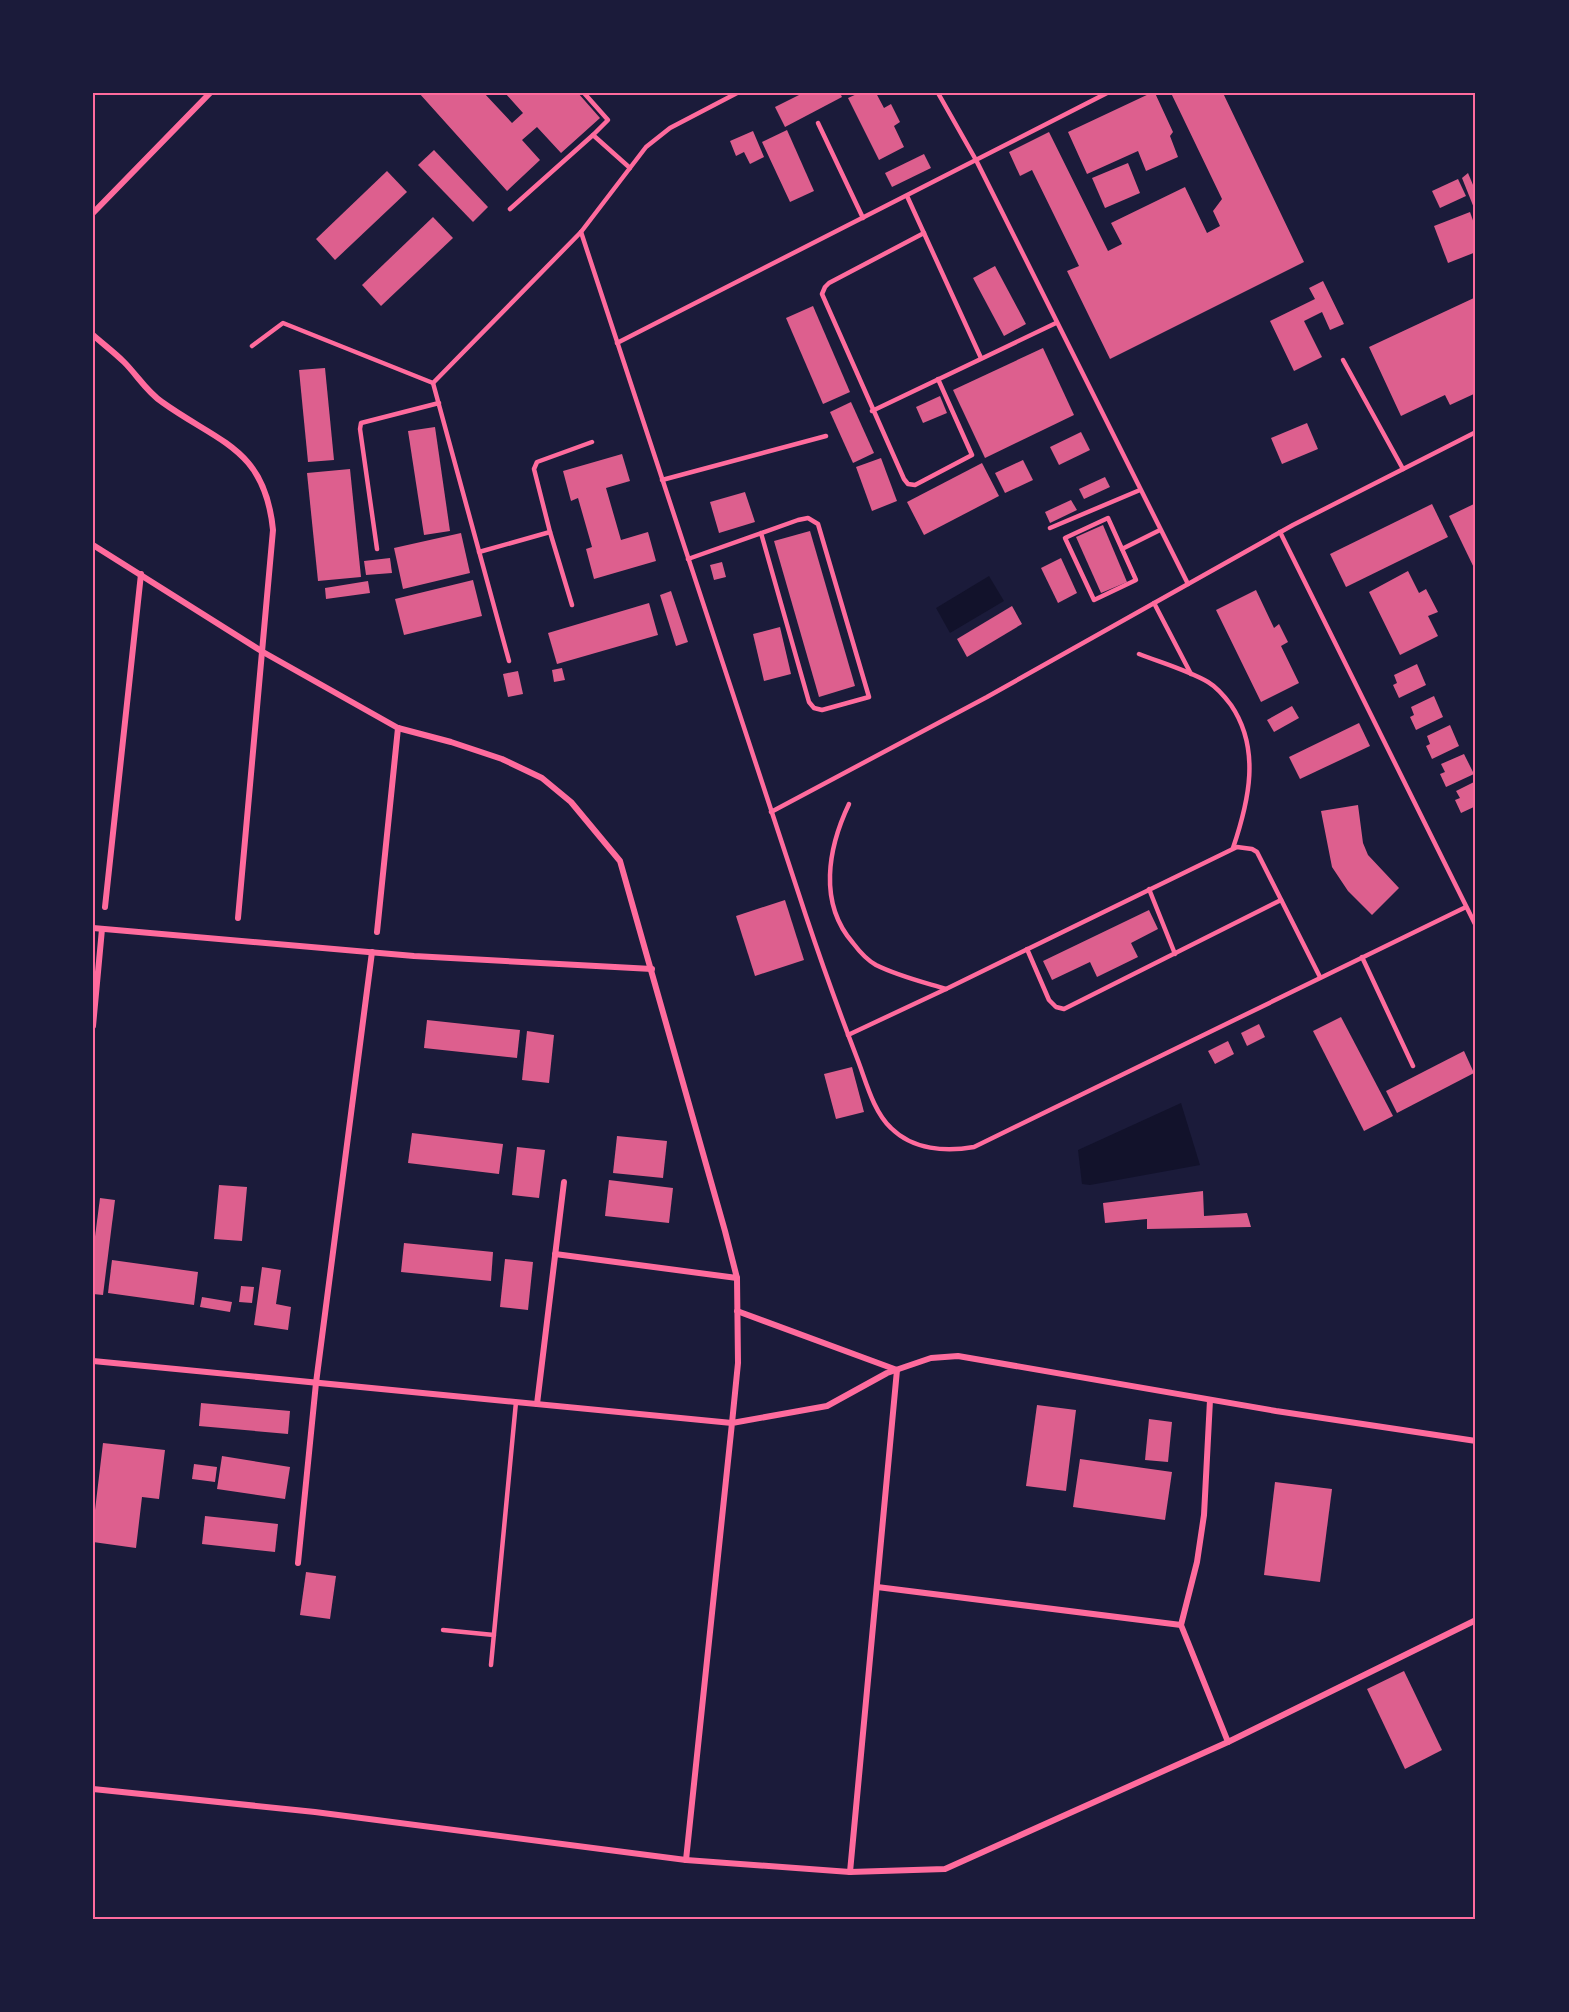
<svg xmlns="http://www.w3.org/2000/svg" width="1569" height="2012" font-family="Merriweather,serif">
<style>
.water{fill:#12122b}
.building{fill:#dd5f8e}
.lines{fill:none;stroke-linecap:round;stroke-linejoin:round}
.service{stroke:#ff6b9d;stroke-width:4.5}
.minor{stroke:#ff6b9d;stroke-width:6}
.neatline{fill:none;stroke:#ff6b9d;stroke-width:2}
</style>
<rect width="100%" height="100%" fill="#1b1b3a"/>
<g class="water">
<polygon points="989,576 1004,601 950,633 936,608"/>
<polygon points="1181,1103 1200,1165 1090,1185 1082,1184 1078,1150"/>
</g>
<g class="building">
<polygon points="419,93 484,93 512,123 523,113 505,93 578,93 600,118 561,153 537,127 522,140 540,160 507,191"/>
<polygon points="803,93 840,93 842,97 785,127 775,107"/>
<polygon points="859,93 876,93 884,108 891,104 900,122 894,126 904,147 879,160 848,98"/>
<polygon points="1151,93 1155,93 1173,132 1170,136 1178,157 1146,171 1138,151 1087,174 1068,132"/>
<polygon points="1171,93 1223,93 1304,262 1110,359 1067,271 1079,266 1032,170 1020,176 1009,152 1049,132 1108,251 1122,244 1111,223 1185,187 1207,233 1220,226 1213,211 1222,199"/>
<polygon points="787,130 814,191 790,202 762,142"/>
<polygon points="753,131 764,157 750,164 744,152 736,156 730,141"/>
<polygon points="434,150 488,207 473,222 418,165"/>
<polygon points="924,154 931,168 892,187 885,173"/>
<polygon points="1128,163 1140,193 1105,208 1092,178"/>
<polygon points="387,171 407,192 335,260 316,239"/>
<polygon points="1468,173 1476,192 1476,213 1462,178"/>
<polygon points="1458,179 1466,196 1440,208 1432,191"/>
<polygon points="1470,212 1476,229 1476,252 1448,263 1434,226"/>
<polygon points="433,217 453,238 381,306 362,285"/>
<polygon points="995,266 1026,324 1004,336 973,278"/>
<polygon points="1323,281 1344,324 1330,330 1322,312 1304,321 1322,357 1294,371 1270,321 1315,299 1309,288"/>
<polygon points="1476,297 1476,393 1450,405 1445,395 1401,416 1369,347"/>
<polygon points="813,306 850,392 823,404 786,318"/>
<polygon points="1043,348 1074,415 985,458 953,390"/>
<polygon points="325,368 334,460 308,462 299,370"/>
<polygon points="940,396 947,413 923,423 916,407"/>
<polygon points="851,402 874,453 853,463 830,412"/>
<polygon points="1307,423 1318,449 1282,464 1271,438"/>
<polygon points="435,427 450,531 424,535 408,431"/>
<polygon points="1081,432 1090,450 1059,465 1050,447"/>
<polygon points="622,454 630,481 606,488 621,540 648,532 656,561 594,579 586,549 592,547 578,498 571,501 563,471"/>
<polygon points="881,458 897,501 872,511 856,467"/>
<polygon points="1023,460 1033,480 1005,493 995,473"/>
<polygon points="982,463 999,496 924,535 907,502"/>
<polygon points="350,469 361,577 318,581 307,473"/>
<polygon points="1105,477 1110,487 1084,499 1079,489"/>
<polygon points="745,492 755,522 719,533 710,502"/>
<polygon points="1071,500 1077,510 1050,523 1045,512"/>
<polygon points="1476,503 1476,572 1449,516"/>
<polygon points="1432,504 1448,537 1346,587 1330,554"/>
<polygon points="1103,525 1127,582 1101,593 1076,537"/>
<polygon points="810,531 855,686 819,697 774,541"/>
<polygon points="461,533 470,573 403,589 394,548"/>
<polygon points="390,558 392,573 366,575 364,561"/>
<polygon points="1061,558 1077,593 1058,603 1041,568"/>
<polygon points="722,562 726,577 714,580 710,565"/>
<polygon points="1408,571 1419,593 1426,589 1438,612 1428,616 1438,636 1400,655 1369,592"/>
<polygon points="473,580 482,616 404,635 395,599"/>
<polygon points="368,581 370,593 326,599 325,588"/>
<polygon points="1256,590 1274,628 1279,624 1288,642 1281,646 1299,683 1261,702 1216,610"/>
<polygon points="671,591 688,642 676,646 660,595"/>
<polygon points="649,603 658,635 557,664 548,633"/>
<polygon points="1012,606 1022,624 967,657 957,639"/>
<polygon points="780,627 791,674 764,681 753,634"/>
<polygon points="1417,664 1426,685 1399,698 1393,685 1397,683 1394,675"/>
<polygon points="562,668 565,680 554,682 552,670"/>
<polygon points="518,671 523,694 508,697 503,674"/>
<polygon points="1434,696 1443,717 1416,730 1410,717 1414,715 1411,707"/>
<polygon points="1292,706 1299,718 1274,732 1267,720"/>
<polygon points="1359,723 1370,746 1300,779 1289,757"/>
<polygon points="1450,725 1459,746 1432,759 1426,746 1430,744 1427,736"/>
<polygon points="1464,754 1474,774 1446,787 1440,774 1445,772 1441,764"/>
<polygon points="1476,781 1476,806 1461,813 1455,800 1460,798 1456,791"/>
<polygon points="1358,805 1363,843 1368,855 1399,888 1372,915 1348,891 1332,867 1321,811"/>
<polygon points="785,900 804,960 755,976 736,916"/>
<polygon points="1149,910 1158,929 1131,943 1138,957 1097,977 1090,962 1052,980 1043,961"/>
<polygon points="1341,1017 1393,1116 1364,1131 1313,1031"/>
<polygon points="427,1020 520,1030 517,1058 424,1048"/>
<polygon points="1259,1024 1265,1037 1247,1046 1241,1033"/>
<polygon points="527,1031 554,1035 549,1083 522,1080"/>
<polygon points="1228,1041 1234,1054 1215,1064 1208,1051"/>
<polygon points="1464,1051 1474,1073 1397,1113 1386,1091"/>
<polygon points="852,1067 864,1112 836,1119 824,1074"/>
<polygon points="412,1133 503,1144 499,1174 408,1163"/>
<polygon points="617,1136 667,1141 663,1178 613,1173"/>
<polygon points="517,1147 545,1150 539,1198 512,1195"/>
<polygon points="609,1180 673,1188 669,1223 605,1216"/>
<polygon points="219,1185 247,1187 242,1241 214,1239"/>
<polygon points="1203,1191 1204,1216 1247,1213 1251,1227 1147,1229 1147,1219 1105,1223 1103,1203"/>
<polygon points="100,1198 115,1200 103,1295 93,1294 93,1252"/>
<polygon points="404,1243 493,1252 491,1281 401,1272"/>
<polygon points="505,1259 533,1262 528,1310 500,1307"/>
<polygon points="112,1260 198,1272 194,1305 108,1293"/>
<polygon points="262,1267 281,1270 276,1304 291,1307 288,1330 254,1325"/>
<polygon points="241,1286 254,1287 252,1303 239,1302"/>
<polygon points="202,1297 232,1302 230,1312 200,1307"/>
<polygon points="201,1403 290,1411 288,1434 199,1426"/>
<polygon points="1037,1405 1076,1410 1066,1491 1026,1486"/>
<polygon points="1149,1419 1172,1422 1168,1462 1145,1460"/>
<polygon points="103,1443 165,1450 159,1499 142,1497 136,1548 93,1542 93,1527"/>
<polygon points="222,1456 290,1467 285,1499 217,1489"/>
<polygon points="1080,1459 1172,1472 1165,1520 1073,1507"/>
<polygon points="194,1464 217,1467 215,1482 192,1479"/>
<polygon points="1275,1482 1332,1489 1320,1582 1264,1575"/>
<polygon points="205,1516 278,1524 275,1552 202,1544"/>
<polygon points="306,1572 336,1576 330,1619 300,1615"/>
<polygon points="1404,1671 1442,1750 1405,1769 1367,1689"/>
</g>
<g class="lines">
<g class="service">
<polyline points="584,93 608,120 593,135 630,168"/>
<polyline points="938,93 976,160 1188,584"/>
<polyline points="818,123 863,218"/>
<polyline points="907,196 981,358"/>
<polyline points="510,209 593,135"/>
<path d="M581,232C655,460 729,688 806,916C822,964 839,1011 857,1058C866,1081 873,1111 891,1128C913,1150 946,1152 974,1147L1466,907"/>
<polyline points="924,233 829,283 825,287 822,294 904,479 908,484 915,485 972,455 938,379"/>
<polyline points="617,343 1107,93"/>
<polyline points="252,346 283,323 433,383 581,232 646,147 670,128 737,93"/>
<polyline points="1343,360 1403,469"/>
<polyline points="433,383 509,661"/>
<polyline points="872,411 1056,323"/>
<polyline points="662,480 826,436"/>
<polygon points="1108,518 1136,580 1094,600 1065,538"/>
<polyline points="1050,528 1140,490"/>
<polyline points="1280,532 1476,926"/>
<polyline points="377,549 360,429 361,423 439,403"/>
<polyline points="1122,549 1160,530"/>
<polyline points="479,552 550,532"/>
<polyline points="688,559 798,520 808,518 818,524 869,697 822,710 814,708 809,702 761,533"/>
<polyline points="1154,603 1191,674"/>
<polyline points="572,605 550,532 534,469 537,462 592,442"/>
<path d="M1139,654C1162,663 1187,670 1208,682C1218,688 1225,697 1231,705C1261,749 1249,801 1233,848"/>
<path d="M849,804C828,848 818,903 853,943C859,951 867,960 876,965C898,976 923,982 946,989"/>
<polyline points="771,812 987,697 1293,525 1476,432"/>
<polyline points="1149,889 1175,954"/>
<polyline points="1027,949 1049,1000 1056,1007 1064,1009 1281,900"/>
<polyline points="1362,957 1413,1066"/>
<polyline points="848,1035 946,989 1237,847 1252,849 1257,852 1320,977"/>
<polyline points="443,1630 494,1635"/>
<polyline points="491,1665 516,1402"/>
</g>
<g class="minor">
<polyline points="93,213 210,93"/>
<path d="M93,335C103,344 114,352 124,362C137,375 147,392 162,402C219,443 265,448 273,530L238,918"/>
<polyline points="93,545 263,652 398,728 451,742 502,759 542,778 571,802 620,861 725,1231 737,1278 738,1363 732,1423 93,1361"/>
<polyline points="105,907 141,574"/>
<polyline points="93,928 414,956 652,969"/>
<polyline points="377,932 398,728"/>
<polyline points="93,1026 102,929"/>
<polyline points="555,1254 737,1278"/>
<polyline points="737,1311 897,1370 850,1872"/>
<polyline points="1210,1400 1204,1515 1197,1562 1181,1625 1228,1742 1476,1620"/>
<polyline points="537,1404 564,1182"/>
<polyline points="298,1563 316,1383 372,952"/>
<polyline points="877,1587 1181,1625"/>
<polyline points="93,1789 315,1812 686,1860 850,1872 945,1869 1228,1742"/>
<polyline points="686,1860 732,1423 827,1406 887,1373 931,1358 958,1356 1276,1411 1476,1441"/>
</g>
</g>
<rect width="1569" height="2012" fill="none" stroke="#1b1b3a" stroke-width="189"/>
<rect x="94" y="94" width="1380" height="1824" class="neatline"/>
</svg>
